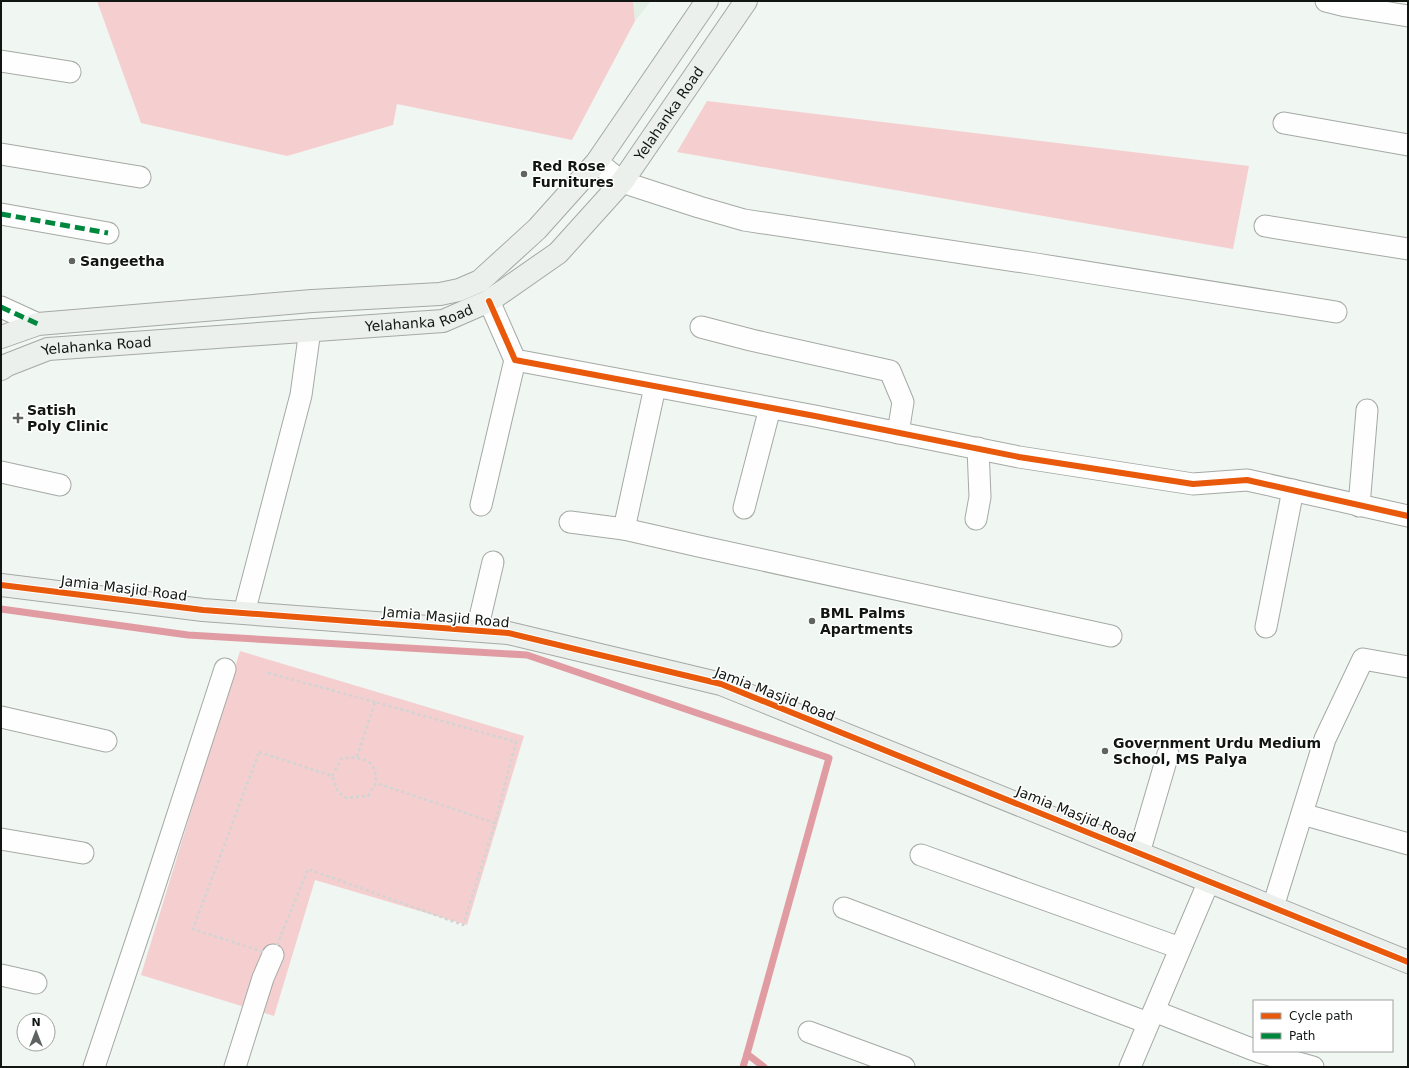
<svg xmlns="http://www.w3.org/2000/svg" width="1409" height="1068" font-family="'DejaVu Sans',sans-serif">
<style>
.built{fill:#e1efe4}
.green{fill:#f5cfd0}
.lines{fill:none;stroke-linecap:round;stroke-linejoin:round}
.stream{stroke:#e09ca2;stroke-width:7}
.street-casing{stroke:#a5a9a5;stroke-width:23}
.secondary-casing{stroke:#a5a9a5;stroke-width:24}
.path{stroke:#d1d4d2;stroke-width:2.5;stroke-dasharray:3 3;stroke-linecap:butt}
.street{stroke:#fdfefd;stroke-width:21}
.secondary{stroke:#ebf0ed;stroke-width:22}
.quiet{stroke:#00873e;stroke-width:5;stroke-dasharray:10 5;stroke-linecap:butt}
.cycleway-casing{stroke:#fff;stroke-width:8}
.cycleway{stroke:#e8590c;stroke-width:6}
.poi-dot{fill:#5f6460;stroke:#fff;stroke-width:1.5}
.labels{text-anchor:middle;stroke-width:3;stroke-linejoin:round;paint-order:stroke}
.street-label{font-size:14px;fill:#111612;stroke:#fff}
.poi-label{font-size:14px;font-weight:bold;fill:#111612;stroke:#fff;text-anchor:start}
</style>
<rect width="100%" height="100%" fill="#f0f6f1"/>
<polygon class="built" points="633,1 651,1 635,21"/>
<g class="green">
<polygon points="97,1 633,1 635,21 572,140 397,104 393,125 287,156 141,123"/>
<polygon points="707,101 1249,166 1233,249 677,152"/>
<polygon points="240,651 524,736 467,925 315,880 274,1016 141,975"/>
</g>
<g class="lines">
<g class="stream">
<polyline points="1,609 188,635 527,655 829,758 747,1054 764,1067"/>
<polyline points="743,1067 747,1054"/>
</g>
<defs>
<g id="street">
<polyline points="1326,1 1346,6 1408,16"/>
<polyline points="1,61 70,72"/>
<polyline points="1284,123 1408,145"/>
<polyline points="1,154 140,177"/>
<polyline points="597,162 622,182 699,207 744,220 1036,264 1336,312"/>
<polyline points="1,214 108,233"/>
<polyline points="1265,226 1408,249"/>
<polyline points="489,301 515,360 815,416 1019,457 1193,484 1247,480 1408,516"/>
<polyline points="1,307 38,324"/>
<polyline points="701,327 751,340 890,371 903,402 898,433"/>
<polyline points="1,472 60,485"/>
<polyline points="481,505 515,360"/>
<polyline points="1359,506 1367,410"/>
<polyline points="744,508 770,408"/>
<polyline points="976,519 980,497 978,448"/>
<polyline points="570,522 624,529 703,547 1111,636"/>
<polyline points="624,529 655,387"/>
<polyline points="244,613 301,395 310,330"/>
<polyline points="1266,627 1293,490"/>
<polyline points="477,630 493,562"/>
<polyline points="1,717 106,741"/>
<polyline points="1302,814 1408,844"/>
<polyline points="1,839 83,853"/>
<polyline points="1139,853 1168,754"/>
<polyline points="921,855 1180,948"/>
<polyline points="1273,907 1325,739 1363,659 1408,667"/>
<polyline points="844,908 1148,1023"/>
<polyline points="1,975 36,983"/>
<polyline points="1154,1011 1254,1050"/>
<polyline points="809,1032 904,1067"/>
<polyline points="1259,1052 1313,1067"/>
<polyline points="94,1067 150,900 225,669"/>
<polyline points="235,1067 263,978 273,955"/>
<polyline points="1130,1067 1209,881"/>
</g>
<g id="secondary">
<polyline points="1,337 38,324 312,301 440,294 459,290 480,281 537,229 597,162 707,1"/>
<path id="s1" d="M1,369L7,365L48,349L443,321L489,301L558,253L622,182L746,1"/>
<polyline points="1,585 203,610 508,633 721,684 1408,962"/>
</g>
</defs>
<use href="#street" class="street-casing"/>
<use href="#secondary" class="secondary-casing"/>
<g class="path">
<polyline points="268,673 375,702"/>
<polygon points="259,752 332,776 338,792 346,798 368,796 376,783 495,823 463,925 308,869 273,955 193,929"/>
<polyline points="357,757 375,702 516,742 495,823"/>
<path d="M332,776L342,758C363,757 377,759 376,783"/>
</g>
<use href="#street" class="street"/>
<use href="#secondary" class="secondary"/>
<g class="quiet">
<polyline points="1,214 108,233"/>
<polyline points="1,307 38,324"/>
</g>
<defs>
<g id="cycleway">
<polyline points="489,301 515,360 815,416 1019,457 1193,484 1247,480 1408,516"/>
<polyline points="1,585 203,610 508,633 721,684 1408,962"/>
</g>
</defs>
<use href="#cycleway" class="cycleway-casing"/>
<use href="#cycleway" class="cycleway"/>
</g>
<g class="poi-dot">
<circle cx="524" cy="174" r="4"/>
<circle cx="72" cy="261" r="4"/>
<path d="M16 412h4v4h4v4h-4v4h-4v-4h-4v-4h4z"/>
<circle cx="812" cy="621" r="4"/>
<circle cx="1105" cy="751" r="4"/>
</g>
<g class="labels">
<g class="street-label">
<text dy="5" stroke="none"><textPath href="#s1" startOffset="760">Yelahanka Road</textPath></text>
<text dy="5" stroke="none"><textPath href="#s1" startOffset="424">Yelahanka Road</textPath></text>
<text dy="5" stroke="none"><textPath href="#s1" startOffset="100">Yelahanka Road</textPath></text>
<text transform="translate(124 588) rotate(7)" y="5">Jamia Masjid Road</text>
<text transform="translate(446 617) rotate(5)" y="5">Jamia Masjid Road</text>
<text transform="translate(775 694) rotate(21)" y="5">Jamia Masjid Road</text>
<text transform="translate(1076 814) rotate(22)" y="5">Jamia Masjid Road</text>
</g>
<g class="poi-label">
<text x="532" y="171">Red Rose<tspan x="532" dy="16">Furnitures</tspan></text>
<text x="80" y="266">Sangeetha</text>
<text x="27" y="415">Satish<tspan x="27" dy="16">Poly Clinic</tspan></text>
<text x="820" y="618">BML Palms<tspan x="820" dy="16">Apartments</tspan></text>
<text x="1113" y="748">Government Urdu Medium<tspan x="1113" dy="16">School, MS Palya</tspan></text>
</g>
</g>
<rect width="1409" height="1068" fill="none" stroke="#111612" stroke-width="4"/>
<rect x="1253" y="1000" width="140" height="52" fill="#ffffff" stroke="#a0a2a0"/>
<rect x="1261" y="1013" width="20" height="6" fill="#e8590c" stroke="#a0a2a0"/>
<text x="1289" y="1020" font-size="12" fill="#111612">Cycle path</text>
<rect x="1261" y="1033" width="20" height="6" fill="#00873e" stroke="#a0a2a0"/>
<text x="1289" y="1040" font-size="12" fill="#111612">Path</text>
<g transform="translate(36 1032)"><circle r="19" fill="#ffffff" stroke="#a0a2a0"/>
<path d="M0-3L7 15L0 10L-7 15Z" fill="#5f6460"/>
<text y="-6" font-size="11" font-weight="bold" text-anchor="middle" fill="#111612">N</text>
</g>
</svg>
